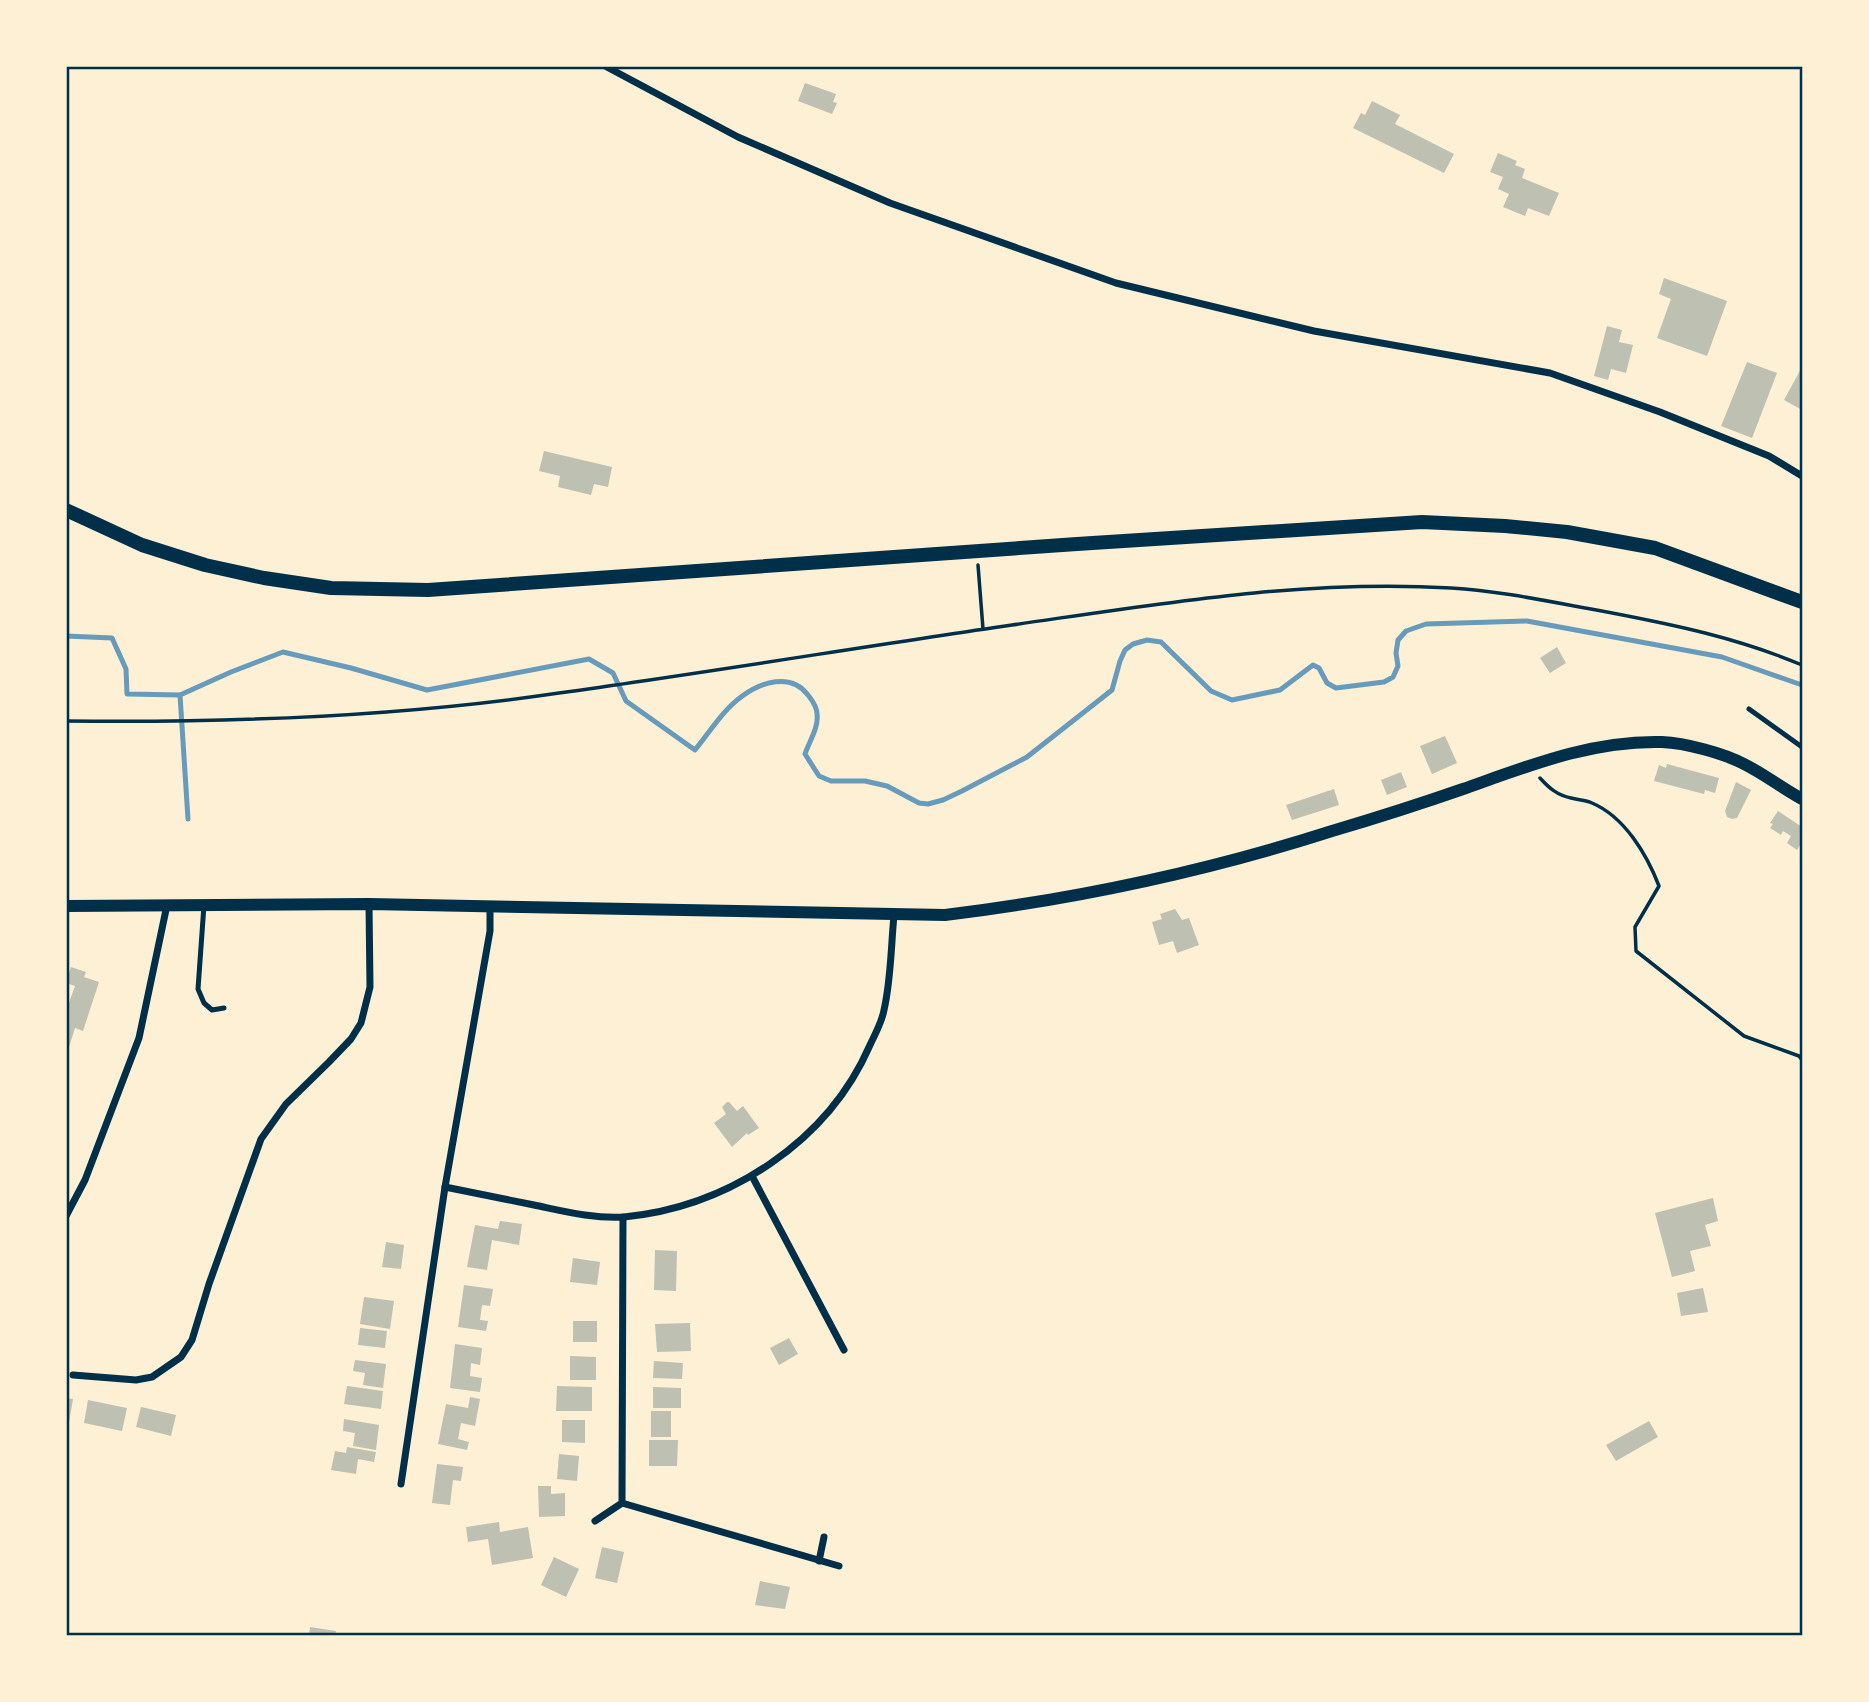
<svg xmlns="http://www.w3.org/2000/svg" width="1869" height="1702" font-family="'Fira Sans',sans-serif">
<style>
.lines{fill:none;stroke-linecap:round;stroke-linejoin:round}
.stream{stroke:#669bbc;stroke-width:5}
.building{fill:#bec0b2}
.path{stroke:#003049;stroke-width:3.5}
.service{stroke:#003049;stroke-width:5}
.minor{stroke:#003049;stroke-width:7}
.tertiary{stroke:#003049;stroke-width:12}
.secondary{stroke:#003049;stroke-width:14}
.neatline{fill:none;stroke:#003049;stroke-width:2.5}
</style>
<rect width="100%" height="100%" fill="#fdf0d5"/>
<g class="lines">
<g class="stream">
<path d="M66,636L112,638L126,669L127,694L180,695L231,672L283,652L351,668L427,690L589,659L613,673L626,701L695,750C709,733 723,710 741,697C761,682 791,672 808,695C812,700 817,707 817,714C819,727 809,742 805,754L819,776L831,781H865L887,786L919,803L928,804L943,800L962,791L1027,757L1112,690L1120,661L1125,650L1133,644L1147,640L1161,642L1211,691L1232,700L1280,690L1313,665L1319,668L1327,683L1336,688L1384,682L1393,677L1398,666L1396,653L1398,640L1406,631L1426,624L1527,621L1722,657L1802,685"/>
<polyline points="180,695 188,819"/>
</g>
</g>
<g class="building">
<polygon points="805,83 836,94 833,102 837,103 832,114 798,101"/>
<polygon points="1372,101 1400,115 1395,124 1454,154 1444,173 1353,128 1361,113 1365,115"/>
<polygon points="1498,153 1517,161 1515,165 1525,169 1522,178 1559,193 1549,216 1528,208 1525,216 1503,207 1509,194 1498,189 1503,177 1490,172"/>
<polygon points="1664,278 1727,301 1707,356 1657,338 1671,299 1659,294"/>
<polygon points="1607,326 1622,330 1619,342 1633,345 1626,373 1611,369 1608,380 1594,376"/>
<polygon points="1747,362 1777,373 1752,438 1721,426"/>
<polygon points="1802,367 1802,410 1784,400"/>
<polygon points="544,451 612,467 608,487 594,484 591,495 558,487 560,476 539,471"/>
<polygon points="1557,647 1566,663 1550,673 1540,658"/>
<polygon points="1445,736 1457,763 1432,774 1420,746"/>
<polygon points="1667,764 1719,778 1715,793 1705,790 1704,794 1654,781 1659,765 1666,768"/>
<polygon points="1401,772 1407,787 1387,795 1381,780"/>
<polygon points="1736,782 1751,790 1737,818 1732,819 1727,817 1725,811"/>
<polygon points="1334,789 1339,805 1292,820 1286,805"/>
<polygon points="1778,811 1802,827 1802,842 1797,850 1787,843 1791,836 1783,831 1781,835 1770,828 1773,824 1770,823"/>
<polygon points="1175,909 1182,920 1189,918 1199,945 1177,953 1173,941 1159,945 1152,922 1162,919 1160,914"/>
<polygon points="71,967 86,972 84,977 99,982 83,1031 75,1028 69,1047 66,1046 66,1011 75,986 66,983"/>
<polygon points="727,1102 729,1102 737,1111 743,1106 759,1128 748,1135 747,1133 732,1147 714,1123 726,1114 722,1107"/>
<polygon points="1713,1198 1718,1221 1705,1225 1711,1246 1690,1251 1695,1271 1672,1277 1655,1213"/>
<polygon points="500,1221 522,1224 519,1245 492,1240 487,1270 467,1267 475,1225 498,1229"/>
<polygon points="386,1242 404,1245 401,1269 382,1267"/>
<polygon points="655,1250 677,1251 676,1291 654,1290"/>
<polygon points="573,1258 600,1262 597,1285 570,1282"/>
<polygon points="464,1285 493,1289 490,1306 482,1305 480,1320 488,1321 486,1331 458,1327"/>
<polygon points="1703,1288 1708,1312 1681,1316 1677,1293"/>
<polygon points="364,1297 394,1301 390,1329 360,1324"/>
<rect x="573" y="1321" width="24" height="21"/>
<polygon points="690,1323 691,1351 657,1352 655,1324"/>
<polygon points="360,1328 387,1331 385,1348 358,1345"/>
<polygon points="789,1338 798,1354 779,1365 770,1348"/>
<polygon points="455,1344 482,1348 480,1365 471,1363 470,1376 482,1378 480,1392 450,1388"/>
<polygon points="570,1356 596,1357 596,1380 570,1380"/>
<polygon points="355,1360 386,1364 383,1388 363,1385 365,1373 353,1371"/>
<polygon points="654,1361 683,1363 682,1379 653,1378"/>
<polygon points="347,1386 383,1391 381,1409 344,1404"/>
<polygon points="557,1386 592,1387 592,1411 556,1411"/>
<polygon points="653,1387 681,1388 681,1408 653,1408"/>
<polygon points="470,1397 480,1399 475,1426 461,1423 458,1439 469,1442 467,1450 438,1444 446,1404 468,1408"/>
<polygon points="66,1398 73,1399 68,1428 66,1428"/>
<polygon points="88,1400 127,1408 122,1431 84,1423"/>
<polygon points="141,1407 176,1415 171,1436 136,1427"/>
<rect x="651" y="1411" width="20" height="26"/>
<polygon points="344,1419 379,1425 376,1450 353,1446 355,1433 343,1431"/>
<polygon points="562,1420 585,1420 585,1443 562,1442"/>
<polygon points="1649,1421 1658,1437 1616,1461 1606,1445"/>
<polygon points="649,1440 678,1440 677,1466 649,1466"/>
<polygon points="347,1447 376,1452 374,1462 358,1459 356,1474 331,1470 335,1451 346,1453"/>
<polygon points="559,1454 579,1456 577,1481 557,1479"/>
<polygon points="437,1464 463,1467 461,1481 453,1480 450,1505 432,1503"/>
<polygon points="538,1486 551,1486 551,1494 565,1493 565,1516 539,1517"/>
<polygon points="499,1522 500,1532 528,1527 533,1558 492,1565 488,1539 468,1542 466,1527"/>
<polygon points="602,1547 624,1552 617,1583 595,1578"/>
<polygon points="554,1557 579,1569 566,1597 541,1585"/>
<polygon points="760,1581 790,1587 785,1609 755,1605"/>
<polygon points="310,1627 336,1631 335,1636 309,1636"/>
</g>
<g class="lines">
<g class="path">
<polyline points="978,565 983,629"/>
<path d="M66,721C231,723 396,717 559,693C710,672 861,647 1012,625C1158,604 1303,579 1451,588C1503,591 1556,603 1607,612C1675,625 1738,638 1802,665"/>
<path d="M1540,778C1549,788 1557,795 1571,798C1578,800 1586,800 1592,803C1625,817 1647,855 1659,886L1635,927L1636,951L1744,1036L1799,1056L1802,1060"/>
</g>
<g class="service">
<polyline points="1749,709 1802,747"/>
<polyline points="204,905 198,989 204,1003 212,1010 224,1008"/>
</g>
<g class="minor">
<polyline points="605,66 738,137 890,203 1116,283 1314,331 1550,373 1660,412 1769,456 1802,476"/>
<polyline points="752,1176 844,1350"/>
<path d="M445,1187C475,1193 505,1199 534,1205C563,1211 594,1219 624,1217C728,1207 828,1142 870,1045C875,1034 882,1022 884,1010C891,980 891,946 894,915"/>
<polyline points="66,1216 85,1180 139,1038 167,905"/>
<polyline points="73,1375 136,1380 152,1377 181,1357 192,1340 209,1284 261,1139 286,1104 329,1062 351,1039 361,1023 370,987 369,904"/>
<polyline points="401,1484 445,1187 490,931 490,907"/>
<polyline points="622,1503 839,1566"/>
<polyline points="595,1521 622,1503 623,1217"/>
<polyline points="819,1561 824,1537"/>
</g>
<path class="tertiary" d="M66,906L369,904L945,915C1076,899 1207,871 1332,831C1376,818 1420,804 1463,789C1528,766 1592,740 1662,742C1685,743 1723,753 1744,764C1764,774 1782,788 1802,799"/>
<polyline class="secondary" points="66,510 142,545 205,565 264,578 331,588 428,590 1077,544 1422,522 1505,526 1567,532 1655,548 1802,602"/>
</g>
<rect width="1869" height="1702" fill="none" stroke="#fdf0d5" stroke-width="136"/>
<rect x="68" y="68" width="1733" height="1566" class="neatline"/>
</svg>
